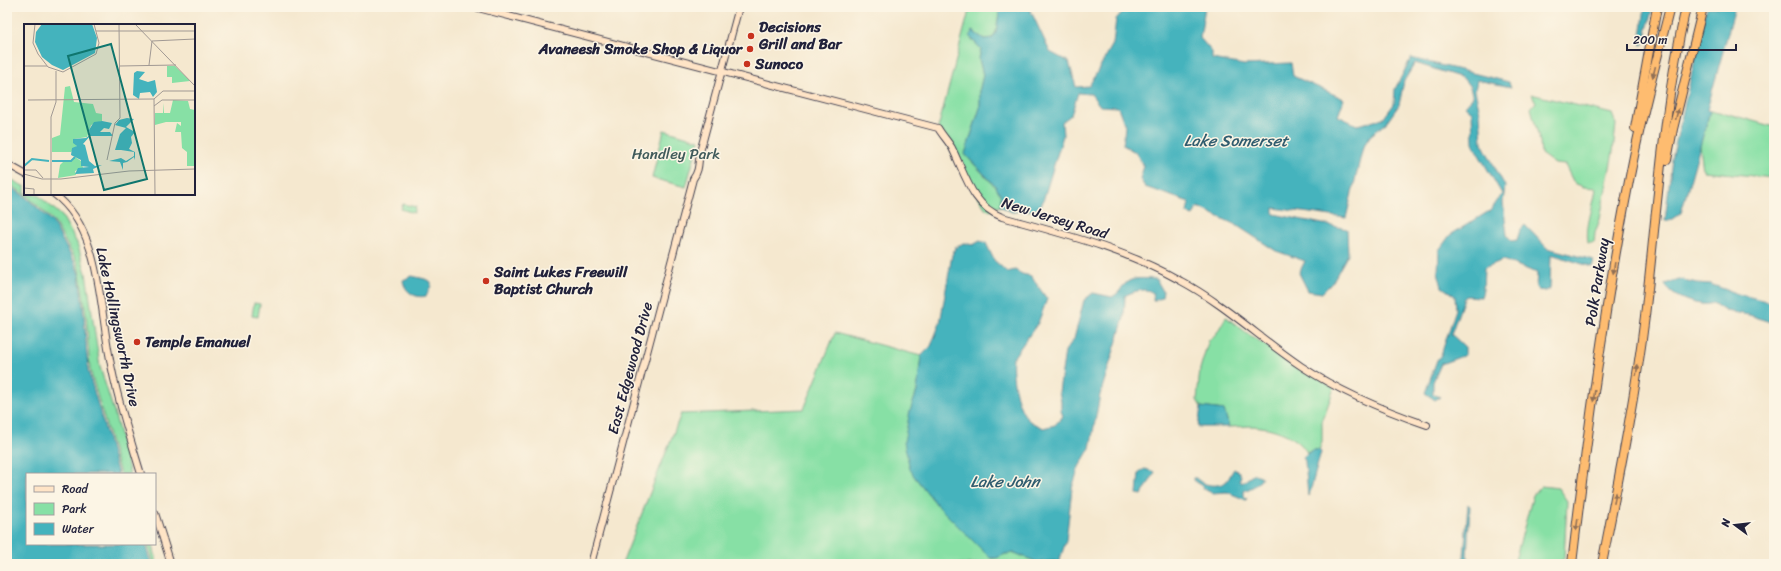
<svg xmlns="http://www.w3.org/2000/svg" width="1781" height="571" font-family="Sriracha,sans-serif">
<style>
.green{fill:#87e0a5;stroke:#548170}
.water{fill:#44b3bd;stroke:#336a7c}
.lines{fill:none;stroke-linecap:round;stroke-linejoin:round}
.secondary-casing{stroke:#424051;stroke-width:8}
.highway-casing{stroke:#424051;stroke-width:10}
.secondary{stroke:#ffe4c6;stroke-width:6}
.highway{stroke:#febc70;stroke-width:8}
.oneway{fill:#906f56}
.poi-dot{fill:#c8321e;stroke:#fcf5e5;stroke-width:1.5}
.labels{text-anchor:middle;stroke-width:3;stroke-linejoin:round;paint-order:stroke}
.poi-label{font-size:15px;font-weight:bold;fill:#22223b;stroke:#fcf5e5;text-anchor:start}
.park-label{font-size:15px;fill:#405b5b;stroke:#fcf5e5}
.street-label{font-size:15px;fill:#22223b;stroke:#fcf5e5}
.water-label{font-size:16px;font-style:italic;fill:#305c6f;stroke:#fcf5e5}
.inset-river{fill:none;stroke:#44b3bd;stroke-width:2}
.inset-road{fill:none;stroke:#a19994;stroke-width:1}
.view{fill:#0f766e;fill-opacity:0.15;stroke:#0f766e;stroke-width:2}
.inset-edge{fill:none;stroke:#22223b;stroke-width:2}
</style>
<rect width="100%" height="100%" fill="#fcf5e5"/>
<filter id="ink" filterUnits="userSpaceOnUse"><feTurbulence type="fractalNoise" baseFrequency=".025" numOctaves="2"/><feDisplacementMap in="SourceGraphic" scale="8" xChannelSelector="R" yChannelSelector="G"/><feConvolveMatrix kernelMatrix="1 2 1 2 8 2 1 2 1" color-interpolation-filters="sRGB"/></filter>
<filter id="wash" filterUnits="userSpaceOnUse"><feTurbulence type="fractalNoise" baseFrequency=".012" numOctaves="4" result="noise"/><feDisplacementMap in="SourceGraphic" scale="16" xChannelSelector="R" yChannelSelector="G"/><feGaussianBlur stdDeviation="0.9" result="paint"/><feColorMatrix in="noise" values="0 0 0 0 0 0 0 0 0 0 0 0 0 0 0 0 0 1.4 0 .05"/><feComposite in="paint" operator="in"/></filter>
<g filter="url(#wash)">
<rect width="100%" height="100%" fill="#f5e8cf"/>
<g class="green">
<path d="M970,7H1000L996,32L993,38L984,39L972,31L970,37L981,49L979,59L983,75L980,88V108L965,154C972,164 1000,188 1001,197C1001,200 1000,204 1000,206L990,211L985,208L938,128Z"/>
<path d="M1531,94L1612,114L1616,124L1613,152L1600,219L1595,233L1594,243H1588C1585,224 1594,207 1596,188L1584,187L1574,183L1565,165L1555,164L1541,154L1540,142L1531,108L1536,102Z"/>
<polygon points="1710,111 1723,114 1725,113 1774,127 1774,178 1703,171 1700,146"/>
<polygon points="664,130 699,140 686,187 652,178"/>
<polygon points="7,177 25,187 25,194 38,195 62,216 77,243 86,273 100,367 115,415 130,474 120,474 90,370 86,315 80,274 77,262 53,220 28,197 7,182"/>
<polygon points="403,204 416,207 414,213 401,209"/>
<polygon points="254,303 260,304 258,317 252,316"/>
<path d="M1226,317L1251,336L1334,388L1322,422V442L1319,450H1312L1307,453C1300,438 1277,429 1261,427C1251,425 1239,427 1229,427L1224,410L1201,407L1197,400L1200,369L1205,352L1209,340L1215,336Z"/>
<polygon points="835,333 921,356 917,391 912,405 914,476 938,506 992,559 1005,554 1015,553 1037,562 1056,561 1058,564 622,564 681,414 804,409"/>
<polygon points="1541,486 1558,488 1567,501 1564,559 1555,564 1514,564 1533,495"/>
<polygon points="148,544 153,544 157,564 154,564"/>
</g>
<g class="water">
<path d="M1000,7H1029L1050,52L1069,62L1076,87L1089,86L1113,44L1116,19L1127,7H1205L1200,38L1212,52V59L1244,65L1291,63L1293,76L1344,99L1338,116L1357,125L1383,119L1394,104L1395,89L1411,58L1509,82L1511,87L1477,80L1475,90L1480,113L1482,143L1505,186L1503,202L1507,235L1511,241L1517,240L1520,230L1525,225L1547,248L1594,260L1592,267L1551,254L1550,289L1545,291L1538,290L1536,287L1537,273L1503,260L1484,268L1483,290L1481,297L1467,296L1464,298L1451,334L1465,347V355L1441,364L1433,382V394L1440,397L1435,400L1425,393L1437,360L1441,355L1456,309L1455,296L1442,287L1438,272L1439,250L1450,235L1491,210L1502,194L1475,148L1473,142L1472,112L1465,106L1473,97L1470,87L1463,78L1415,63L1404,81L1399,105L1387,122L1370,136L1363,147L1346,218L1274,208V214L1347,229L1348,254L1332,283L1322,293L1308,291L1299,273L1305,261L1276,251L1236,225L1198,207L1193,215L1187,213L1189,202L1145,187L1140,179L1144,166L1135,152L1123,145L1125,126L1118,107L1100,106L1091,94L1078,93L1071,115L1062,122L1063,136L1042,204L1035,210L1012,212L1000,206C1000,204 1001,200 1001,197C1000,187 973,164 965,154L980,108V88L983,75L979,59L981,49L970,37L972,31L984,39L993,38L996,32Z"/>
<polygon points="1645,7 1653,7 1643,44 1641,45 1640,44"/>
<polygon points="1707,7 1735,7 1707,110 1710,111 1681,213 1669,221 1665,221 1672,159"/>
<polygon points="7,184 27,198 52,221 75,263 79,274 84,315 88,370 118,474 27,474 27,544 146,544 152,564 7,564"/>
<path d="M980,241L986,243L994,260L1007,272L1015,270L1022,274L1031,276L1047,299L1038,323L1013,358C1011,373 1016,406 1027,418C1030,423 1038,425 1043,428L1055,425L1063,416L1061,411V401L1059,392L1065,351L1074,339L1084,300L1093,293L1112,297C1122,291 1119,290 1125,284C1133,276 1145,279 1156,279L1163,291L1162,298L1153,301C1153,298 1154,296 1153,294C1149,286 1130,292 1125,296L1124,318L1100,395L1090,448L1079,467L1072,488L1066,541L1060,559L1061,564H1058L1056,561L1037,562L1015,553L1005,554L997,558H990L938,506L914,476L910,469L904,442L910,411L917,391L921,356L931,346L940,323L952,255L955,248L963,243L973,245Z"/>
<path d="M412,276L425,279L431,282V286L426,296C415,299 404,291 403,280Z"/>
<path d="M1679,279L1697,283L1710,284L1738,294L1774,303V323L1749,315L1725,311L1713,303C1701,308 1669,297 1665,284Z"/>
<polygon points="1201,407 1224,410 1229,427 1198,427"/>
<polygon points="1312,450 1319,450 1321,452 1310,492 1308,496 1305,461 1303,457"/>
<polygon points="1145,469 1155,472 1142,495 1137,494 1139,472"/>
<path d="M1234,469L1239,472L1241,476L1239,481L1242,483L1254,474L1261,476V480L1253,487L1244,491V496L1247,499L1246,500L1227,492L1212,493L1202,488L1203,486L1193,480V478H1196C1203,486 1219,488 1227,481C1230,477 1231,473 1234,469Z"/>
<polygon points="1468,504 1470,506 1467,555 1471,564 1458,564 1464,557"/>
</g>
</g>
<g filter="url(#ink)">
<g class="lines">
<defs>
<g id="secondary">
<path d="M474,7L938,128C942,135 948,141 952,148C965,174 972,206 1002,217C1063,234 1125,249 1181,281C1224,304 1261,339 1301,366C1340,392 1383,410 1427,425"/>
<polyline points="7,164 25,174"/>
<path d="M54,194C100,228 99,302 109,354C116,395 129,434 141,474"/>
<polyline points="155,513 171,564"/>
<path d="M591,564L693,179C700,170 698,162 700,152L739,7"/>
</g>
<g id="highway">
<polyline points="1635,128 1657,7"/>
<polyline points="1667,160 1673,129 1703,7"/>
<path d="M1572,564C1588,426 1607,287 1635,151C1645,103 1658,55 1670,7"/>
<path d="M1602,564C1618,482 1635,399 1645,316C1657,213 1663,108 1686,7"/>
</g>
</defs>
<use href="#secondary" class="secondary-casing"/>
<use href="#highway" class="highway-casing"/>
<use href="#secondary" class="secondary"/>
<use href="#highway" class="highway"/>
</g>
<defs><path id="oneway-solid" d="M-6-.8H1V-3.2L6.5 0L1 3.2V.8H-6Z"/></defs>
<g class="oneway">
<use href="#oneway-solid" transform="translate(1654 72) rotate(104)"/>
<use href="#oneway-solid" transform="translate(1677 114) rotate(-76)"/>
<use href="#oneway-solid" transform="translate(1614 268) rotate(99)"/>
<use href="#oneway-solid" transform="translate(1637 370) rotate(-81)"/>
<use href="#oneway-solid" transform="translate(1594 396) rotate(98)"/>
<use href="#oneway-solid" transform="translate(1615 498) rotate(-79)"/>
<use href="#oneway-solid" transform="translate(1577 525) rotate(98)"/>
</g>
</g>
<g class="poi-dot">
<circle cx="751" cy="36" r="4"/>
<circle cx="750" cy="49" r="4"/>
<circle cx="747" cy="64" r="4"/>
<circle cx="486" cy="281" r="4"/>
<circle cx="137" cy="342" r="4"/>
</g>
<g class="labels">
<g class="poi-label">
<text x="759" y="32">Decisions<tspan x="759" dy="17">Grill and Bar</tspan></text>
<text x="742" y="54" text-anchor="end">Avaneesh Smoke Shop &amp; Liquor</text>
<text x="755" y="69">Sunoco</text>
<text x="494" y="277">Saint Lukes Freewill<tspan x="494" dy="17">Baptist Church</tspan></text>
<text x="145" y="347">Temple Emanuel</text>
</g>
<g class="park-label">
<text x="676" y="159">Handley Park</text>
</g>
<g class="street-label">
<text transform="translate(1055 218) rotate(17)" y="5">New Jersey Road</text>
<text transform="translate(1597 282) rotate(-81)" y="5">Polk Parkway</text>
<text transform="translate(118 327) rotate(78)" y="5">Lake Hollingsworth Drive</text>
<text transform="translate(630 368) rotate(-75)" y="5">East Edgewood Drive</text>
</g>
<g class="water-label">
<text x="1236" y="146">Lake Somerset</text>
<text x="1005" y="487">Lake John</text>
</g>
</g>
<g transform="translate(24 24)">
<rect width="171" height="171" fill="#f5e8cf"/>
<path d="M143,42H151L166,57L148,59V53H143ZM46,62L50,78L69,80L72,89L78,90V97L67,101L63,113L50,115L53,122L47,128H28V114L36,111L41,63ZM149,76L164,77L166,85L171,86V142H163V128L158,124L157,108H151L153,99L157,102V98H142L131,101V89H139L140,79V89H146ZM51,133L57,137L59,144L51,147L52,151L34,154L36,141L40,137H48Z" fill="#87e0a5"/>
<path d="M18,0H68L73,14L71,29L39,46L28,41L18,33L11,18L12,8ZM113,47L121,48L115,55L124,58L131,56L133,68L129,73L126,68L116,69L115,75L109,71L110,49ZM103,94L110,95L102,103L111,108L107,113L108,119L105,125L111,128V136L110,133L103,138L99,139V146L96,138L85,137L97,134L102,137L110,132V128L97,126V122V126H91L96,110L102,104L91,101L95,96ZM78,97L88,99L85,105L80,104L76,108H86L89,112H66L59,120L61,121L65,137L71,142L78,141L69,145L70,149L51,150L54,144L65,143L57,142V136L47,131L48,124L53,122L49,119V115L62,114L66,111L65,106L70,98Z" fill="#44b3bd"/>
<path class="inset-river" d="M28,137H47L51,133M0,142L8,135L25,137"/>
<path class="inset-road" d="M11,0L9,19L14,30L24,43L39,48L72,30L75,19L70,0M111,0L171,62M72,7H171M125,41L128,17L171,15M0,42H23M96,42L152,41M4,76L130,75M130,82L138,76H171M83,136L91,99L96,94L95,0M0,146H12L19,154M0,150L18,155H37L105,147L171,145M0,164L10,165V171M27,171V93L32,78V47M131,171L130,75L139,67H171"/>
<path class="view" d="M87,20L123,155L80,166L44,32Z"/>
<rect width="171" height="171" class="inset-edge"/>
</g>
<rect width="1781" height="571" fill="none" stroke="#fcf5e5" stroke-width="24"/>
<rect x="26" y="473" width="130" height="72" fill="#fcf5e5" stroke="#a5a1a1"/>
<rect x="34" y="486" width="20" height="6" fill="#ffe4c6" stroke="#a5a1a1"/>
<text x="62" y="493" font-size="12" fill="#22223b">Road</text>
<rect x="34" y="503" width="20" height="12" fill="#87e0a5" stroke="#a5a1a1"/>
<text x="62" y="513" font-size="12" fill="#22223b">Park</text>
<rect x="34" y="523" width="20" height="12" fill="#44b3bd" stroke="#a5a1a1"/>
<text x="62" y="533" font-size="12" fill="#22223b">Water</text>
<g transform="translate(1735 525) rotate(285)" stroke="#fcf5e5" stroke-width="3" paint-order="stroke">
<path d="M0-3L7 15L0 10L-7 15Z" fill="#22223b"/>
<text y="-6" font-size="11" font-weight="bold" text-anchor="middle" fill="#22223b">N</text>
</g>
<path d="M1627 44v6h109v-6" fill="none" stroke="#22223b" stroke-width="2"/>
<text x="1633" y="44" font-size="12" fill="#22223b" stroke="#fcf5e5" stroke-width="3" paint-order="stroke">200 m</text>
</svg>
